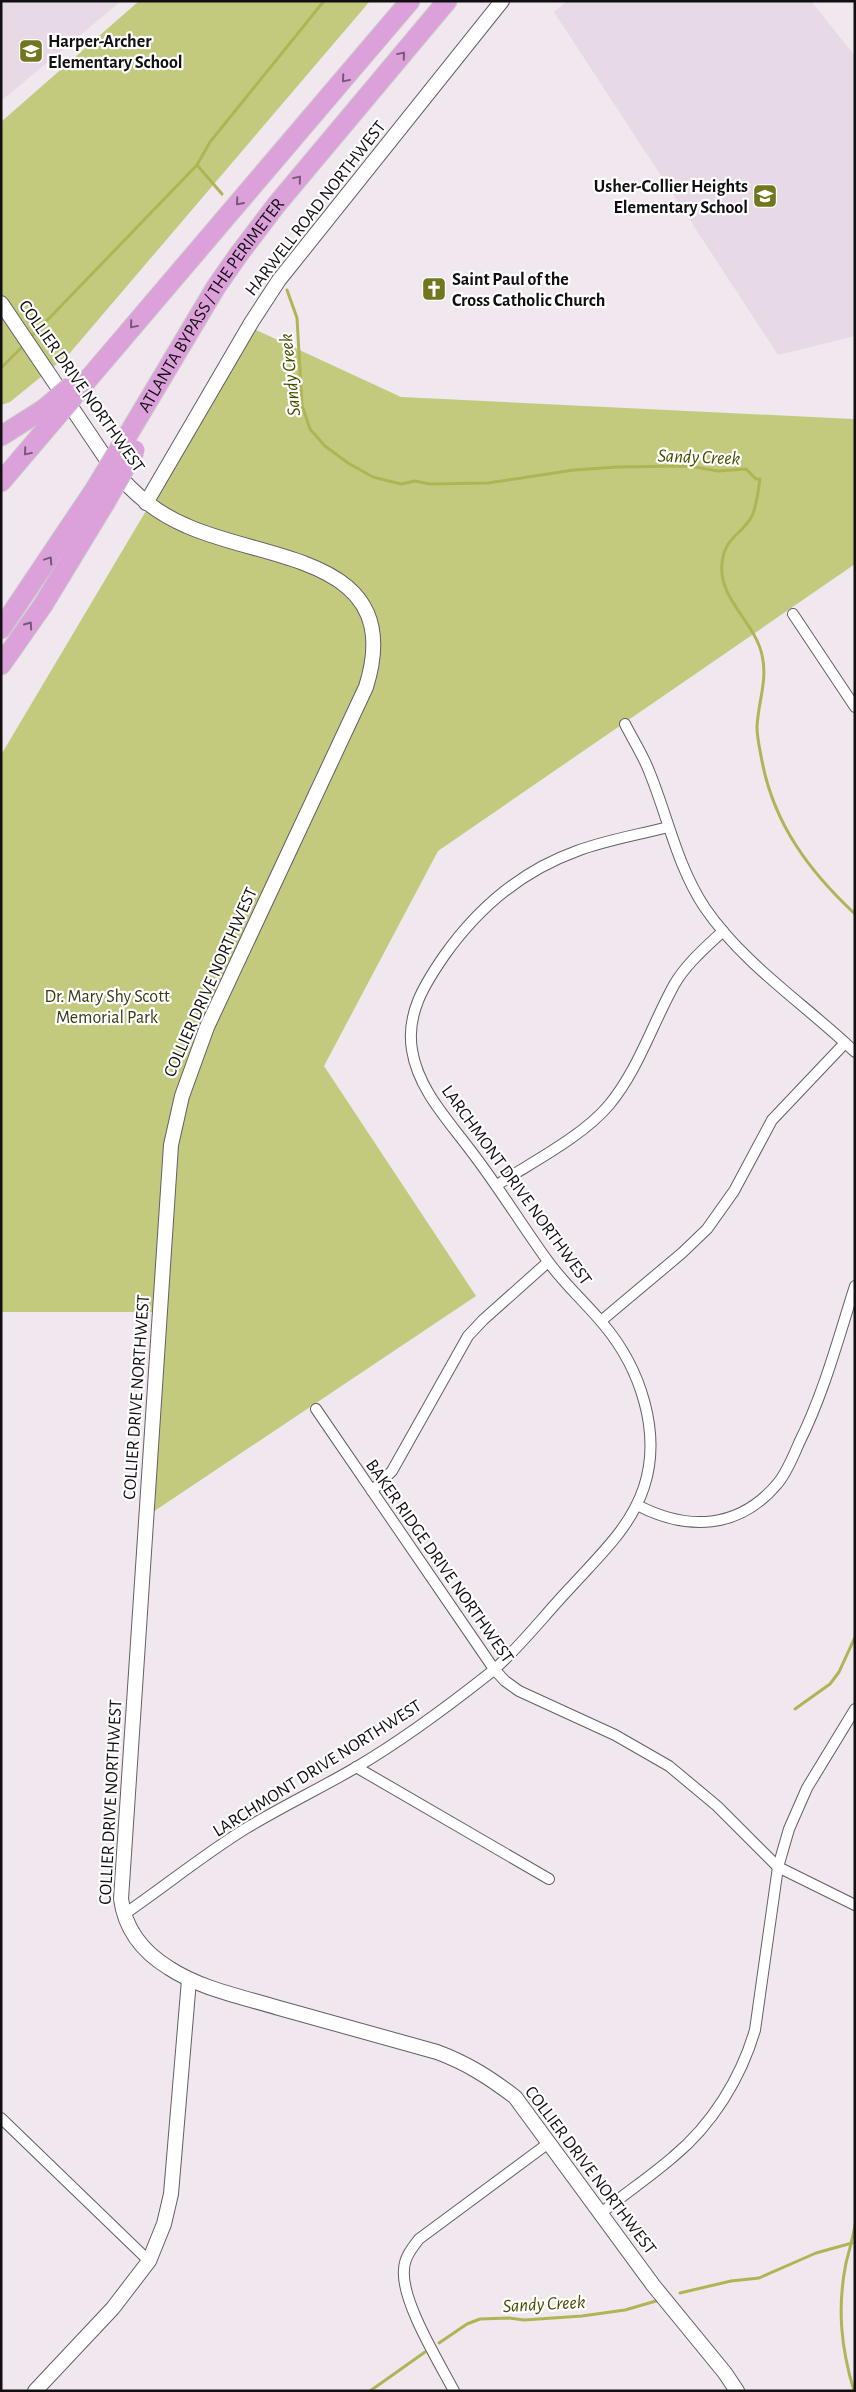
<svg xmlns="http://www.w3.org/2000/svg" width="856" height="2392" font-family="'Alegreya Sans',sans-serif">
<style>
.built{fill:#e8d9e6}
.green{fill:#c3ca7d}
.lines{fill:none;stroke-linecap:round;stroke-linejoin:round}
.stream{stroke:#afb555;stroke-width:3}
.street-casing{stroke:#665e65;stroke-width:12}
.secondary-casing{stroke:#665e65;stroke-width:16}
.highway-casing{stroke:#cbcacb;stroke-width:21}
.street{stroke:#fff;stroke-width:10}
.secondary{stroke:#fff;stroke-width:14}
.highway{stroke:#dca0da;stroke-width:19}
.highway-bridge-casing{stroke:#cbcacb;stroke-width:21;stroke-linecap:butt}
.highway-bridge{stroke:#dca0da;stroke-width:19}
.oneway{stroke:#775876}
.labels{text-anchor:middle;stroke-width:4.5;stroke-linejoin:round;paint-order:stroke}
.poi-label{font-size:18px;font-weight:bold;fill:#120f12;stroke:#fff;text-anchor:start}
.street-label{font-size:18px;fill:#120f12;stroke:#fff}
.park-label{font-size:18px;fill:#383b12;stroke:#fff}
.water-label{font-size:19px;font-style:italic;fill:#4a4d00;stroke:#fff}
</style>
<rect width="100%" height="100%" fill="#f0e7ef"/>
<g class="built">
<polygon points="1,1 121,1 1,101"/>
<polygon points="567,1 811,1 855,56 855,336 778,355 554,12"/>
</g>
<g class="green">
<polygon points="139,1 370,1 69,354 10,402 1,405 1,122"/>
<polygon points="254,329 401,397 853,419 855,422 855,564 438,851 324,1066 476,1296 144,1518 155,1312 1,1312 1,755"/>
</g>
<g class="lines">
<g class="stream">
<polyline points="197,165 222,194"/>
<path d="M287,290L297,318L302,405L310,429L325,446L348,463L373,477L401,484L415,481L430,484L488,483L574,470L617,467L689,466L718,471L746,469L756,479H760C758,491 757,505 752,516C742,535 725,536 722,563C718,599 755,622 762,655C768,680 758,702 757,727C757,738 760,750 762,761C774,824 809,871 855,914"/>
<polyline points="33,335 197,165 210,142 324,1"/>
<polyline points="1,368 21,348"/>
<polyline points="795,1709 830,1684 839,1672 855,1637"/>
<polyline points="680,2293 731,2281 759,2278 816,2253 852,2243"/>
<polyline points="439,2343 467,2324 480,2319 509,2318 524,2320 582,2316 625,2310 656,2301"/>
<polyline points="370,2391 425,2352"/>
<path d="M854,2391C841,2348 837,2308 846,2263C849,2251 853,2238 855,2225"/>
</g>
<defs>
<g id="street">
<polyline points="793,614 855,707"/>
<path d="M625,724C633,740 643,755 649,771C668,817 677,866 705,908C745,966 805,1004 855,1052"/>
<path d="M497,1185C532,1162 582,1137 609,1105C638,1070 652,1025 674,985C686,964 706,947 723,931"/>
<polyline points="601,1321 682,1253 707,1229 734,1191 772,1120 845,1043"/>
<polyline points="316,1409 494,1669 505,1681 519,1691 615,1735 669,1766 717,1806 778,1867 855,1905"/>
<polyline points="372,1491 392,1471 468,1336 483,1320 548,1262"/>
<path d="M637,1505C687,1531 739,1530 778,1483C787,1472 793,1457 799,1443C824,1393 838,1339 855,1286"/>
<polyline points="356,1767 549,1879"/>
<path d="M123,1915C164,1887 203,1855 245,1829C281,1807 319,1789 355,1768C403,1740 447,1707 490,1673C518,1650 545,1614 571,1587C599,1556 631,1527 644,1487C662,1432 640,1368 604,1325C586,1303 564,1284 547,1260C521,1224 498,1186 471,1151C448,1120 418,1089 412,1050C406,1014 424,985 444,956C478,908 521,871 577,851C606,840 638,835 668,827"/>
<polyline points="1,2118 149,2261"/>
<path d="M600,2214C624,2194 650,2177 673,2157C712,2125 741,2078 755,2030L778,1867L789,1829L807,1788L855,1709"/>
<path d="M454,2391C439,2362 401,2301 404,2270C404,2258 412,2248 419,2239L550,2142"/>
</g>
<g id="secondary">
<path d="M1,303L113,469C134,494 156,513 187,526C267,562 407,556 366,687L207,1027L182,1096L171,1145L121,1899C125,1929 143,1952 169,1968C201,1989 243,1997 279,2008C332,2023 385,2038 437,2052C467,2063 490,2078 515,2097L653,2285L725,2373L737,2391"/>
<polyline points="146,503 251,323 279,280 502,1"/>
<polyline points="35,2391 113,2308 149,2261 164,2224 171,2194 189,1980"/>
</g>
<g id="highway">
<polyline points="90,377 410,1"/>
<polyline points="1,436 44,409"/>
<path id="s1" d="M126,438L216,287L239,254L277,204L447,1"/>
<polyline points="1,482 52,422"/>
<polyline points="1,629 95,489"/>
<polyline points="1,665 43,605 105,503"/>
</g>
</defs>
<use href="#street" class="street-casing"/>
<use href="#secondary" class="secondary-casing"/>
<use href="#highway" class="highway-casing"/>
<use href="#street" class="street"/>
<use href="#secondary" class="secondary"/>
<use href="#highway" class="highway"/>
<defs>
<g id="highway-bridge">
<polyline points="44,409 71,386"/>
<polyline points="52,422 90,377"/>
<polyline points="95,489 126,438"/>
<polyline points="105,503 135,450"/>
</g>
</defs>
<use href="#highway-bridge" class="highway-bridge-casing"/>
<use href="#highway-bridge" class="highway-bridge"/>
</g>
<defs><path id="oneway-chevron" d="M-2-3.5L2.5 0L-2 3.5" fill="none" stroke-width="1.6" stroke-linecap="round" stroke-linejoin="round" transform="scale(1.25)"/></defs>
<g class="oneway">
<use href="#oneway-chevron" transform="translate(402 55) rotate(-50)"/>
<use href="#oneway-chevron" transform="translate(345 79) rotate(130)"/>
<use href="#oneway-chevron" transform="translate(298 179) rotate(-50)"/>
<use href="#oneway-chevron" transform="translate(239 202) rotate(131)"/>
<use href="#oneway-chevron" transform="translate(133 325) rotate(130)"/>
<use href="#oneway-chevron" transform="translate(27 452) rotate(130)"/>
<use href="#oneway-chevron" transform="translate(49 560) rotate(-56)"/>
<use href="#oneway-chevron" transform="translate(29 625) rotate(-55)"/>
</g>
<defs>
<symbol id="school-square" viewBox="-11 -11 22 22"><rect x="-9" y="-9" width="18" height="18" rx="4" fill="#72761e" stroke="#fff"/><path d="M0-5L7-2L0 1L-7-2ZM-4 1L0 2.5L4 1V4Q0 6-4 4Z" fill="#fff"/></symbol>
<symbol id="church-square" viewBox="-11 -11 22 22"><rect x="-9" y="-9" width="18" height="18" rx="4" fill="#72761e" stroke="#fff"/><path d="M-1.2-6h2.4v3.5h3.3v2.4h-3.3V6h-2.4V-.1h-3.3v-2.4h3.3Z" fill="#fff"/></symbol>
</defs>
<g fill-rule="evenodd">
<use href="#school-square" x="17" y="37" width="28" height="28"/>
<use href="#school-square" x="751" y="182" width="28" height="28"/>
<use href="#church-square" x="420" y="275" width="28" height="28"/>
</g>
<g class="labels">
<g class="poi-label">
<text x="48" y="47">Harper-Archer<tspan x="48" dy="21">Elementary School</tspan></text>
<text x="748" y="192" text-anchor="end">Usher-Collier Heights<tspan x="748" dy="21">Elementary School</tspan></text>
<text x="452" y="285">Saint Paul of the<tspan x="452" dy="21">Cross Catholic Church</tspan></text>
</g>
<g class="street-label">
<text transform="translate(315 208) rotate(-52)" y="6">HARWELL ROAD NORTHWEST</text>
<text dy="6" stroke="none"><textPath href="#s1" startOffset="158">ATLANTA BYPASS / THE PERIMETER</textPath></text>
<text transform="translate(82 386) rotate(55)" y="6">COLLIER DRIVE NORTHWEST</text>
<text transform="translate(210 982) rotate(-66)" y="6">COLLIER DRIVE NORTHWEST</text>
<text transform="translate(517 1185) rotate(54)" y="6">LARCHMONT DRIVE NORTHWEST</text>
<text transform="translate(136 1397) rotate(-86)" y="6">COLLIER DRIVE NORTHWEST</text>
<text transform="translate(440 1561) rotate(55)" y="6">BAKER RIDGE DRIVE NORTHWEST</text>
<text transform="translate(317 1768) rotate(-32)" y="6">LARCHMONT DRIVE NORTHWEST</text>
<text transform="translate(110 1802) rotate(-87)" y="6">COLLIER DRIVE NORTHWEST</text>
<text transform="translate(591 2170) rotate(53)" y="6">COLLIER DRIVE NORTHWEST</text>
</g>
<g class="park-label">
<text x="107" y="1002">Dr. Mary Shy Scott<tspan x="107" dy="21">Memorial Park</tspan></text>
</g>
<g class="water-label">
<text transform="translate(289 375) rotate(-96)" y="7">Sandy Creek</text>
<text transform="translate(699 456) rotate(2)" y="7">Sandy Creek</text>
<text transform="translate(544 2303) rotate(-3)" y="7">Sandy Creek</text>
</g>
</g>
<rect width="856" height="2392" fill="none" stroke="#120f12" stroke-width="5"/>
</svg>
